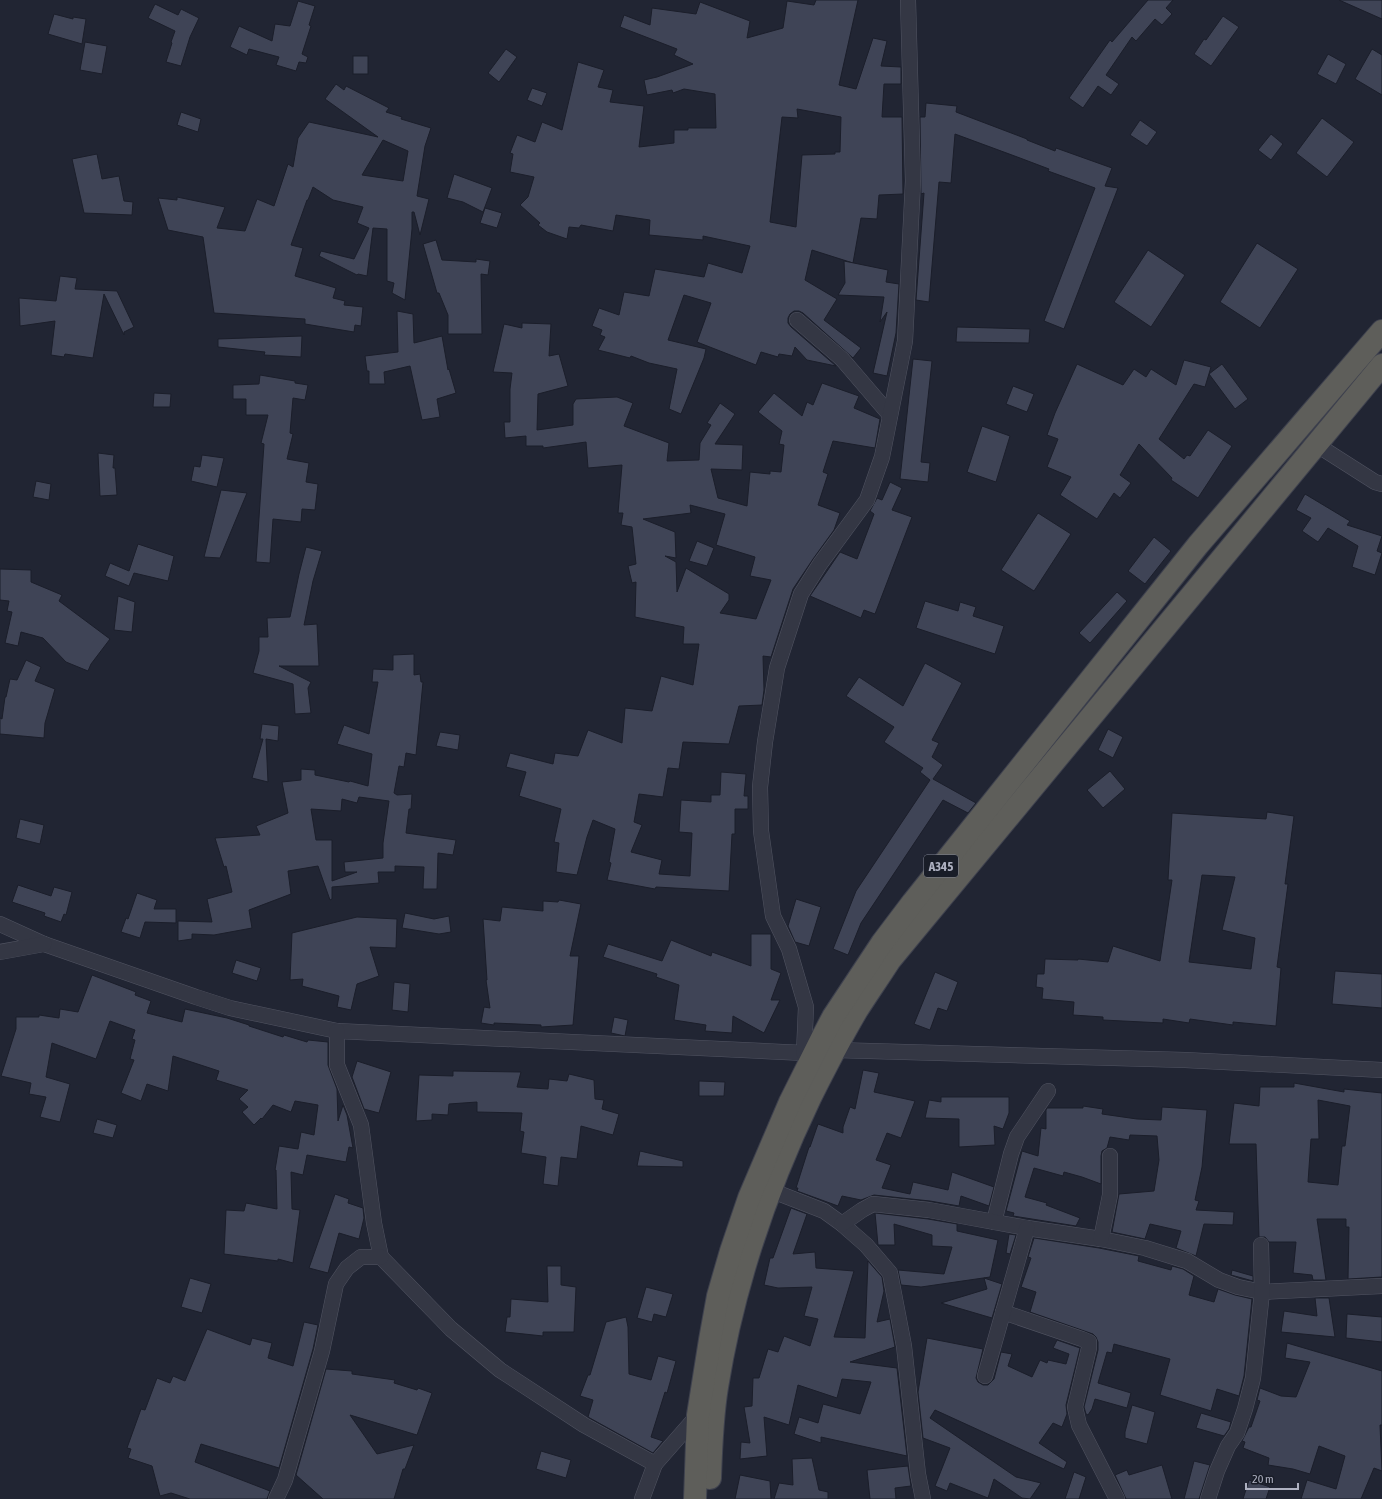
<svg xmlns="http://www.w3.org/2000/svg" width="1382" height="1499" font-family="'Asap Condensed',sans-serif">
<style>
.building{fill:#3f4456;stroke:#1b1e2a;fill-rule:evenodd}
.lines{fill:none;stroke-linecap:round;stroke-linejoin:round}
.minor-casing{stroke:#515462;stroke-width:16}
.trunk-casing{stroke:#3e414e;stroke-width:24}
.minor{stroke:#343744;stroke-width:15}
.trunk{stroke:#5e5e5a;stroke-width:22}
.labels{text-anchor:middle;stroke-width:3.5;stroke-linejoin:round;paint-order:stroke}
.shield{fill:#191d28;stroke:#818593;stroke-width:1}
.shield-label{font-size:13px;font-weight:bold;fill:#aeb1c1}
</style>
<rect width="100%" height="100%" fill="#212533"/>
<g class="building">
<path d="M816,0H858L839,85L856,89L873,38L887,41L881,66L901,67V84H884L882,117H902L903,194L879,195L877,219L861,218L853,263L812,250L805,280L837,299L824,320L861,348L853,358L803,313L799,311H794L790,314L788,318V323L791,327L836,366L807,360L795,347L792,356L779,354L778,357L761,352L756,365L697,342L711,303L684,295L668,340L706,349L704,358L681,414L669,409L677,369L649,363L631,356L630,358L598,350L605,337L600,335L602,330L592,326L599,308L619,315L624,292L649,296L655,269L704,277L708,263L742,273L750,246L703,236V240L649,235L650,220L616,215L613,231L581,225L579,228L569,227L567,239L547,232L538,225L540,223L520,205L528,197L534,177L510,172L513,154L510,153L517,135L535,142L542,122L562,130L578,62L604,70L598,87L613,90L610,102L644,106L639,147L674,143V130H688V128H716L715,94L684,89L673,93L672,90L647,95L644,80L657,77L693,64L674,55L677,49L620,27L624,15L650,25L652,8L696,14L700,2L750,21L747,38L783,28L787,1L814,5ZM797,109L841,117L840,152H835V154L802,155L796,227L770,222L782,117L798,118Z"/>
<polygon points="1148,0 1173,0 1166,8 1172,14 1162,25 1155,19 1136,41 1132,37 1106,75 1119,84 1111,95 1098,86 1083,108 1069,98 1110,40 1112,42"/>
<polygon points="1339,0 1382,0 1382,19"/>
<polygon points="298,1 315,6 309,25 311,26 302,54 308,57 306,63 299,62 296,71 276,65 279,57 249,49 247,55 230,47 239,26 272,41 275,24 290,26"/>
<polygon points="155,4 178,15 181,9 199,18 190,37 181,66 166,62 172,43 171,42 175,31 148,18"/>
<polygon points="54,14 73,19 73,17 86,19 82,44 48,34"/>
<polygon points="1223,16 1239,27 1211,66 1194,54 1204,39 1206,40"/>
<polygon points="85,42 107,46 102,74 80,70"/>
<polygon points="506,49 517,57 499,82 488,73"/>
<polygon points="1372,49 1382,55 1382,95 1355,79"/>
<polygon points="1328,54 1346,64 1336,84 1317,74"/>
<rect x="353" y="56" width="15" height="18"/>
<path d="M336,84L344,90L346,86L389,108L386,112L402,117L401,119L431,128L425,146L417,196L429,199L420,235L414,212H412V229L405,300L392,293L394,283L387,281V229L373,228L367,276L358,274L357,275L319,256L321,251L354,259L369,228L357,223L363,207L333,200L313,187L308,200H307L291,245L303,248L295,276L336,288L333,298L345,301L344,305L363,307L361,326L355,325L354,332L305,324V319L214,313L203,237L168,230L158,198L177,200V197L225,207L217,228L245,231L257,199L274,206L288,164L293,167L298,138L309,122L378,137L325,99ZM383,140L408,151L403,181L362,175Z"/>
<polygon points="532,88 547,93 542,106 527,100"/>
<polygon points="926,103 957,106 956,112 1027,139 1027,140 1055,151 1056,148 1112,168 1105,186 1118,188 1064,329 1044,321 1095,188 1048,171 1049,169 1020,158 955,134 951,183 939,182 929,302 916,300 924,193 921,194 920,117 925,117"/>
<polygon points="181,112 201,119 198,132 177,125"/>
<polygon points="1322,118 1354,142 1327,177 1296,153"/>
<polygon points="1140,120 1157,132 1147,146 1130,135"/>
<polygon points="1271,134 1283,144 1271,160 1258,150"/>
<polygon points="97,154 102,179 119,176 124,201 133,202 132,215 84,213 72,159"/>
<polygon points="454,174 492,188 483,212 463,202 447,198"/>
<polygon points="485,208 502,213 497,228 480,223"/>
<polygon points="436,240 442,260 476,262 476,259 490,261 488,275 481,274 482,334 448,334 448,315 439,293 437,293 423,244"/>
<polygon points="1257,243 1298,269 1260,328 1220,302"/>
<polygon points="1148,250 1185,275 1151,327 1114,302"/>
<polygon points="844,261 888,270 886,282 899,284 896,333 887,376 873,373 887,312 880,322 884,297 838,295 845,283"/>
<polygon points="60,276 77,278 75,289 117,291 134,327 124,332 124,335 104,294 93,358 65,354 64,357 51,355 55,321 20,326 19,298 56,301"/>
<polygon points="397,311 413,314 414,343 442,336 448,370 449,369 456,393 437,399 440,417 422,420 410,366 384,372 385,384 369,384 369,371 367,371 365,356 398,352"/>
<path d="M522,323L551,324L549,356L559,354L568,386L538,394L537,430L573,425V404L576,399L617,397L633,403L624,426L669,443L667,461L699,460L700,443L711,425L707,423L720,403L735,414L715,444L743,445L742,470L711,469L718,498L747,506L750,472L770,474V471L781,472L784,445L779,444L782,431L758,412L774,393L802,416L807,402L813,405L822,383L859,396L854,408L880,419L875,448L833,441L823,472L828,474L818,505L840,513L834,530L813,559L793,589L771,657L763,656L764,690L762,705L739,706L729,744L683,742L679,769L668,768L663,797L639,794L634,822L642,825L631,852L662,860L659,874L690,876L692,833L679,832L681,800L711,802V795H720L721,772L746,774L744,796H748V809H735V834H732L729,891L656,887L655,889L607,880L611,863L609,862L615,829L593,820L587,837L577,875L556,872L559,843L554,842L561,809L519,796L526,772L506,767L510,753L553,764L555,753L578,756L588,730L622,743L625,708L652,711L661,676L693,685L699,644H683L684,627L635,617L636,582L632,583L628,566L636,564L632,527L621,525L623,513H618L622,465L588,468L586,442L543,448V446H526V436L505,438L504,422H510V389L512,373L493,372L504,324L522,328ZM690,505L725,514L716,545L755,557L750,576L771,580L756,619L720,613L729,600V594L686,568L677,592L676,562L665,556L676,558L675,532L643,519L691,513Z"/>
<polygon points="957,327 1030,329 1029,343 956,342"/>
<polygon points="302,336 301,357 264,355 265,352 218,347 218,339"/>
<polygon points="913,359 932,361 921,462 930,463 928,482 900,479"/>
<polygon points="1184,360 1211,367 1205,387 1194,384 1159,439 1184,459 1187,455 1190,456 1208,430 1232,446 1198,498 1171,480 1172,478 1139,444 1120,475 1131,483 1120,498 1114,493 1097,519 1060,495 1071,477 1047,467 1058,439 1047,435 1055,413 1077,364 1123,385 1134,369 1146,377 1151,369 1176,385"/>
<polygon points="1222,364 1248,399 1235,409 1209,374"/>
<polygon points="260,375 295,381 295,383 308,385 305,400 293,398 290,433 293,434 287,459 309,463 306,482 318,484 315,510 302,509 301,522 273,519 270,563 256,562 264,444 261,443 268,415 246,415 246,399 233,399 233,385 259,384"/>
<polygon points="1013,386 1034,394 1027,412 1006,404"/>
<polygon points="154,393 171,394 170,407 153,407"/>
<polygon points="982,426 1010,436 996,482 967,472"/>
<polygon points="98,453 114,455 113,468 115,468 117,495 100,496"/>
<polygon points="202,455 224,458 217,487 191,481 194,466 200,467"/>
<polygon points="36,481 51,484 49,500 33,497"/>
<polygon points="890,482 902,488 892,510 912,517 875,614 864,610 861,618 810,596 840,552 857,559 874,514 870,511 877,498 882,500"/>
<polygon points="221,490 247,493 220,558 204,557"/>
<polygon points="1305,494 1350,521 1347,525 1382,536 1377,551 1382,553 1375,575 1352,567 1358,546 1328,528 1318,542 1302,531 1311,518 1296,510"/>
<polygon points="1038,513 1071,534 1034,591 1001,570"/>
<polygon points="1154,537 1171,551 1145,584 1128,571"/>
<polygon points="697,541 714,548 707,566 689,561"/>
<polygon points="138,544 174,556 168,581 134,573 129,586 105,576 110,563 129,571"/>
<polygon points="306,547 322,551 313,581 304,625 317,624 319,666 279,666 311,682 308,688 311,713 295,714 293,684 253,673 259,651 259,637 268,637 267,618 290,617 299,574"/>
<polygon points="0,569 31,570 31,582 62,595 59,601 110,639 91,664 88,671 66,662 43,638 21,632 18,646 5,643 12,612 7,611 9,601 0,600"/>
<polygon points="1117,592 1127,601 1090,643 1079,633"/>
<polygon points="118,596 135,602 132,632 114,630"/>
<polygon points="925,601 958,611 960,602 976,607 973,616 1004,626 995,654 916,628"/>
<path d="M414,654V675L420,674L421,682H423L416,755L406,753L404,767L399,766L394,793L397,795L412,794L411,809H409L406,833L456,840L453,855L438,853L437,889H423L424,867L395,866V872H378L379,883L332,887V899L330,900L318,866L288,871L291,894L249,910L252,928L214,935L192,934V939L178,941V921L212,922L207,899L232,892L226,866L224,867L215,838L260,835L256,826L288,813L282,782L301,780V769L315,770V775L349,782L350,781L368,786L372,754L337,744L344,725L369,734L378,682H372L373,669L393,670V655ZM359,797L389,801L383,843V858L344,862L345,872H357L332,881V840H316L311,809L341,811L342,799L357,803Z"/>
<polygon points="26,660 41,667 35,681 55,689 45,723 44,738 0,734 0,718 2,719 5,697 6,697 10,679 17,680"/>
<polygon points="925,663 962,683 932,740 939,743 932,757 943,765 933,779 976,803 968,813 943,800 861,923 848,955 833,949 856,891 930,780 920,772 923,768 884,742 894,727 846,696 859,677 903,706"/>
<polygon points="262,724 279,726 278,741 266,739 268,782 252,778 263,739 260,739"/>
<polygon points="1108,729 1123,737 1113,758 1098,750"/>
<polygon points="440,732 460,735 458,750 436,746"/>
<polygon points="1110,771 1125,789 1103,808 1087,790"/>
<path d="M1267,812L1294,816L1285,884H1288L1277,967L1281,968L1276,1026L1233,1022V1025L1190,1019L1189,1023L1163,1019V1023L1103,1020V1017L1073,1015L1074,1002L1042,999L1043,988L1036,987L1037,974H1044L1045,959L1078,960V959L1108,962L1113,946L1160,961L1172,880H1168L1172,813L1266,819ZM1202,875L1235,877L1222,930L1255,938L1251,969L1189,962Z"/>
<polygon points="20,819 44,825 40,844 16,838"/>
<polygon points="18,885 51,896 54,887 72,892 66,915 64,914 61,922 44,916 45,913 12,902"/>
<polygon points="137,893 157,900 154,909 176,909 176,923 145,922 140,938 121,932 126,918 128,919"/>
<polygon points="796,899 821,907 809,946 795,942 788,926"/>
<polygon points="559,900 581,904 570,956 579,956 573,1025 541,1027 541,1025 494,1023 494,1025 481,1023 484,1007 490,1008 486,980 487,980 483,919 500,921 502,907 543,911 543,901 558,902"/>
<polygon points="405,913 434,919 449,916 451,932 439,934 402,928"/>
<polygon points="357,917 397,919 396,948 370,947 379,976 357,984 351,1010 337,1007 339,996 302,986 303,979 290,980 292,933"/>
<polygon points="751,934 771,934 771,969 781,973 771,1000 780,1000 764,1033 733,1016 732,1033 705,1031 706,1025 674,1020 679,985 656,977 657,974 603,957 608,944 662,961 671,940 711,956 712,952 751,966"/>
<polygon points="236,960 261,968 257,981 232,973"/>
<polygon points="1335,971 1382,974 1382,1008 1332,1004"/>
<polygon points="935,972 958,982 947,1011 938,1008 930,1030 914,1024"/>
<polygon points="92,975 136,992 135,995 151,1001 147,1013 182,1022 185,1009 227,1018 249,1025 249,1026 283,1037 284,1035 307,1042 308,1040 328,1042 328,1065 337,1089 338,1121 343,1105 347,1115 353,1148 349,1147 346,1162 307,1155 303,1175 291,1172 292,1209 300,1210 293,1263 278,1259 278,1261 224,1254 226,1210 244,1211 246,1203 277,1209 276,1170 275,1170 279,1146 298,1149 301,1132 314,1135 318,1105 295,1101 291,1112 273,1105 262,1119 261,1118 254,1125 242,1112 248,1107 239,1099 248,1090 216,1080 219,1071 173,1056 168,1091 147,1084 141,1101 121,1093 134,1060 130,1059 135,1040 132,1039 135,1030 110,1021 96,1059 52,1043 46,1077 70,1084 60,1122 40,1117 46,1097 29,1094 31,1083 1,1076 16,1029 16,1017 39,1017 39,1015 59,1018 60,1009 78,1012"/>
<polygon points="394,982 410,984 408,1012 392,1010"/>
<polygon points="614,1017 628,1020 625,1036 611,1033"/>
<polygon points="357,1061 391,1072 379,1113 364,1109 352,1077"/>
<polygon points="863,1070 879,1073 874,1092 915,1101 901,1138 887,1133 876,1160 891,1165 882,1188 910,1194 913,1182 948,1190 952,1172 994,1187 989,1206 961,1196 959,1206 930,1201 874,1195 861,1200 842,1196 838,1206 797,1191 798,1188 796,1188 809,1147 810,1147 818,1124 843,1133 843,1127 850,1107 855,1109"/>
<polygon points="453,1071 521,1072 517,1087 548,1089 549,1079 567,1081 569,1074 594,1080 595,1099 604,1100 602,1109 619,1114 613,1135 581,1126 577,1159 561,1157 558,1186 543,1184 546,1157 521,1153 524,1132 520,1131 522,1113 477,1112 477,1102 449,1104 448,1115 432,1114 432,1120 416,1121 419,1075 453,1076"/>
<polygon points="699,1081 725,1082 724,1096 699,1096"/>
<path d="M1294,1083L1344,1092V1089L1382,1093V1277L1348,1279L1349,1227H1346V1219H1317L1326,1280H1313L1312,1275L1293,1273L1296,1242H1269L1265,1237H1259L1256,1144H1229L1234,1103L1259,1106L1260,1087H1294ZM1318,1100L1350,1106L1345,1146H1342L1338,1185L1308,1182L1311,1139H1319Z"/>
<polygon points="941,1097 1009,1097 1009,1113 1003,1129 994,1126 995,1145 959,1147 959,1119 925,1118 929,1100 941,1102"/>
<polygon points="1083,1106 1103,1109 1102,1114 1137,1119 1161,1120 1162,1107 1207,1110 1202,1167 1195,1200 1199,1201 1196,1210 1234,1212 1233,1225 1204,1224 1196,1256 1176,1248 1181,1231 1150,1224 1145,1239 1112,1232 1119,1194 1154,1191 1159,1160 1157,1136 1130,1135 1129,1140 1110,1137 1107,1148 1102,1151 1101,1156 1101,1184 1082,1177 1064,1172 1063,1176 1034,1168 1025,1197 1047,1203 1046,1205 1080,1218 1076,1226 1013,1216 1014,1213 1006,1211 1022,1151 1038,1156 1041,1128 1046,1129 1046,1110 1047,1108 1083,1108"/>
<polygon points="97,1119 117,1125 113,1138 93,1133"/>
<polygon points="640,1151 683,1161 683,1167 637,1166"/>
<polygon points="335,1194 349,1199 348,1203 363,1208 364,1218 359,1239 339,1233 328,1273 309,1268"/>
<polygon points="791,1208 807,1214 793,1254 815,1252 816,1268 854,1271 834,1337 865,1338 868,1261 882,1277 884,1291 877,1322 890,1319 895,1347 850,1362 897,1368 907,1456 821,1437 821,1443 794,1434 799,1417 818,1423 823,1404 860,1414 871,1382 842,1379 837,1398 798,1385 789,1425 764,1417 767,1456 740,1459 741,1442 750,1443 744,1407 752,1406 753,1378 759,1378 768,1349 778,1352 784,1336 810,1346 818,1319 804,1316 812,1287 778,1288 764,1285 770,1258 773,1258"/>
<polygon points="875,1213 928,1219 957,1224 957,1231 998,1240 990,1277 921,1287 901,1285 898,1270 944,1274 952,1247 932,1246 932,1235 894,1224 895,1245 878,1245"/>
<polygon points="1009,1234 1016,1235 1010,1254 1006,1253"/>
<polygon points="1034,1238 1099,1248 1139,1256 1138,1261 1171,1270 1172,1266 1183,1269 1194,1276 1189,1295 1214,1302 1218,1289 1235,1295 1252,1299 1244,1376 1239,1396 1217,1389 1211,1411 1160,1395 1170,1359 1114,1344 1112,1353 1107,1352 1098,1383 1131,1393 1127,1408 1095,1399 1092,1409 1088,1415 1086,1414 1084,1407 1098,1350 1098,1342 1096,1337 1093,1334 1030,1312 1036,1292 1021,1287 1031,1258 1028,1257"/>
<polygon points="547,1266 561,1266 561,1285 576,1287 574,1332 543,1332 543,1336 505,1332 507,1317 510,1317 511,1299 548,1302"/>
<polygon points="1232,1270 1253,1276 1253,1281 1231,1275"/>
<polygon points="190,1278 211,1284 202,1313 181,1307"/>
<polygon points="984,1278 1002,1284 992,1318 941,1303 987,1289"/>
<polygon points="646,1287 673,1294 666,1317 654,1314 652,1322 637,1318"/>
<polygon points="1315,1298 1329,1298 1335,1337 1281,1332 1284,1311 1317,1316"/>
<polygon points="1347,1314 1382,1317 1382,1342 1346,1338"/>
<polygon points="626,1317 628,1327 629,1374 651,1380 658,1356 676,1361 667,1393 665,1392 651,1437 663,1441 653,1453 588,1417 593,1400 580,1396 588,1375 590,1375 606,1322"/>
<polygon points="304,1322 318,1325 313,1349 279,1468 201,1444 195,1462 270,1491 267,1499 190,1499 171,1493 160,1496 152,1466 128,1458 131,1449 127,1448 141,1409 145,1410 157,1378 170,1383 173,1376 185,1381 207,1329 250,1345 252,1338 272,1343 268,1358 293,1366"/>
<polygon points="927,1338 983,1349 976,1378 978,1382 983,1385 988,1385 994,1379 1001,1352 1012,1354 1008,1366 1032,1377 1040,1360 1047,1363 1048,1360 1066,1364 1069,1354 1053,1348 1057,1340 1080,1348 1066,1405 1067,1414 1062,1427 1053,1423 1039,1443 1067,1462 1064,1469 935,1410 930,1418 1016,1477 1041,1483 1030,1499 1022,1498 994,1479 988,1498 950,1483 947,1491 935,1486 950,1448 923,1438 918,1392"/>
<polygon points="1287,1343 1382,1371 1382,1425 1380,1425 1382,1471 1374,1468 1361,1499 1301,1499 1307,1480 1336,1489 1345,1456 1319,1446 1310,1474 1293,1469 1268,1465 1269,1458 1243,1448 1245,1442 1242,1441 1249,1427 1251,1427 1260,1401 1257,1400 1260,1388 1281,1396 1296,1397 1310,1362 1285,1358"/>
<polygon points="326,1369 352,1371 352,1374 395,1380 394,1383 417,1390 418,1388 432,1393 417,1435 350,1415 377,1454 414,1445 405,1469 403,1469 394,1499 323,1499 296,1475"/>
<polygon points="1132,1405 1155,1412 1147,1444 1125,1438 1125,1432"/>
<polygon points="1201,1413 1231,1422 1229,1429 1224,1436 1196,1428"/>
<polygon points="541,1451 571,1460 566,1478 536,1469"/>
<polygon points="812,1458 819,1490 828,1492 828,1499 774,1499 779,1483 793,1485 792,1459"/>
<polygon points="1194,1461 1210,1465 1199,1499 1184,1499"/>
<polygon points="1162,1465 1172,1499 1126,1499 1115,1475 1127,1470 1129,1475"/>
<polygon points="908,1466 911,1486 895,1488 896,1499 870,1499 867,1470"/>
<polygon points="1074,1472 1086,1477 1079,1499 1065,1499"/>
<polygon points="740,1475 770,1481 771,1499 735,1499"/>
<polygon points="1249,1480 1270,1487 1266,1499 1243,1499"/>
</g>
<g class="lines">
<defs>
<g id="minor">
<polyline points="797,320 842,359 890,415"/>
<polyline points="1317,445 1375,482 1382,484"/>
<polyline points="0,924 44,944 196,997 230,1008 337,1031 804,1053 813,1056"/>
<polyline points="0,952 44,944"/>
<polyline points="337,1031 337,1065 361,1125 374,1223 381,1257 451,1329 500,1370 584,1425 655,1464"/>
<polyline points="835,1050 1185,1060 1382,1070"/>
<polyline points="804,1053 806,1007 789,949 773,916 761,831 760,787 765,742 777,668 801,594 820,564 867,500 882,457 905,341 913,181 908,0"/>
<polyline points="770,1190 824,1211 842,1224 866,1245 890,1273 904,1346 918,1474 923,1499"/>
<polyline points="994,1222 1011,1154 1017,1137 1048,1091"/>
<polyline points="842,1224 862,1210 873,1204 929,1210 1027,1228 1101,1239 1145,1248 1187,1261 1219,1280 1238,1287 1262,1292 1382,1286"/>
<polyline points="1101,1239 1110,1195 1110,1156"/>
<polyline points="1003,1312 1082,1339 1089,1342 1089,1348 1075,1407 1079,1425 1117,1499"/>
<polyline points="985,1376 1027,1228"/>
<polyline points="276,1499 285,1480 322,1351 336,1284 347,1268 361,1257 381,1257"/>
<polyline points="642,1499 655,1464 698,1415"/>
<polyline points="1208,1499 1217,1471 1228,1446 1237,1433 1245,1409 1253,1378 1262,1292 1261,1245"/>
</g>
<g id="trunk">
<path d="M710,1478C711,1448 712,1417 717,1387C733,1287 766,1190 810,1098C825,1068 840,1039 857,1010C868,993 879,977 890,960L1382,365"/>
<polyline points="695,1499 698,1415 710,1340 718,1296 731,1251 749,1198 790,1102 821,1040 833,1017 882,943 913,902 1198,545 1382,331"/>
</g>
</defs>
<use href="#minor" class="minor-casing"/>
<use href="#trunk" class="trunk-casing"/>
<use href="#minor" class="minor"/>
<use href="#trunk" class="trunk"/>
</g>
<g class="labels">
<rect class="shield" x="924" y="855" width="34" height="22" rx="3"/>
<g class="shield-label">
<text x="941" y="871">A345</text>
</g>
</g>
<path d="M1246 1483v6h52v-6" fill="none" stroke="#aeb1c1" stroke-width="2"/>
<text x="1252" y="1483" font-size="12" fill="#aeb1c1" stroke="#191d28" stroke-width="3" paint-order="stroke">20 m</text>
</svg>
